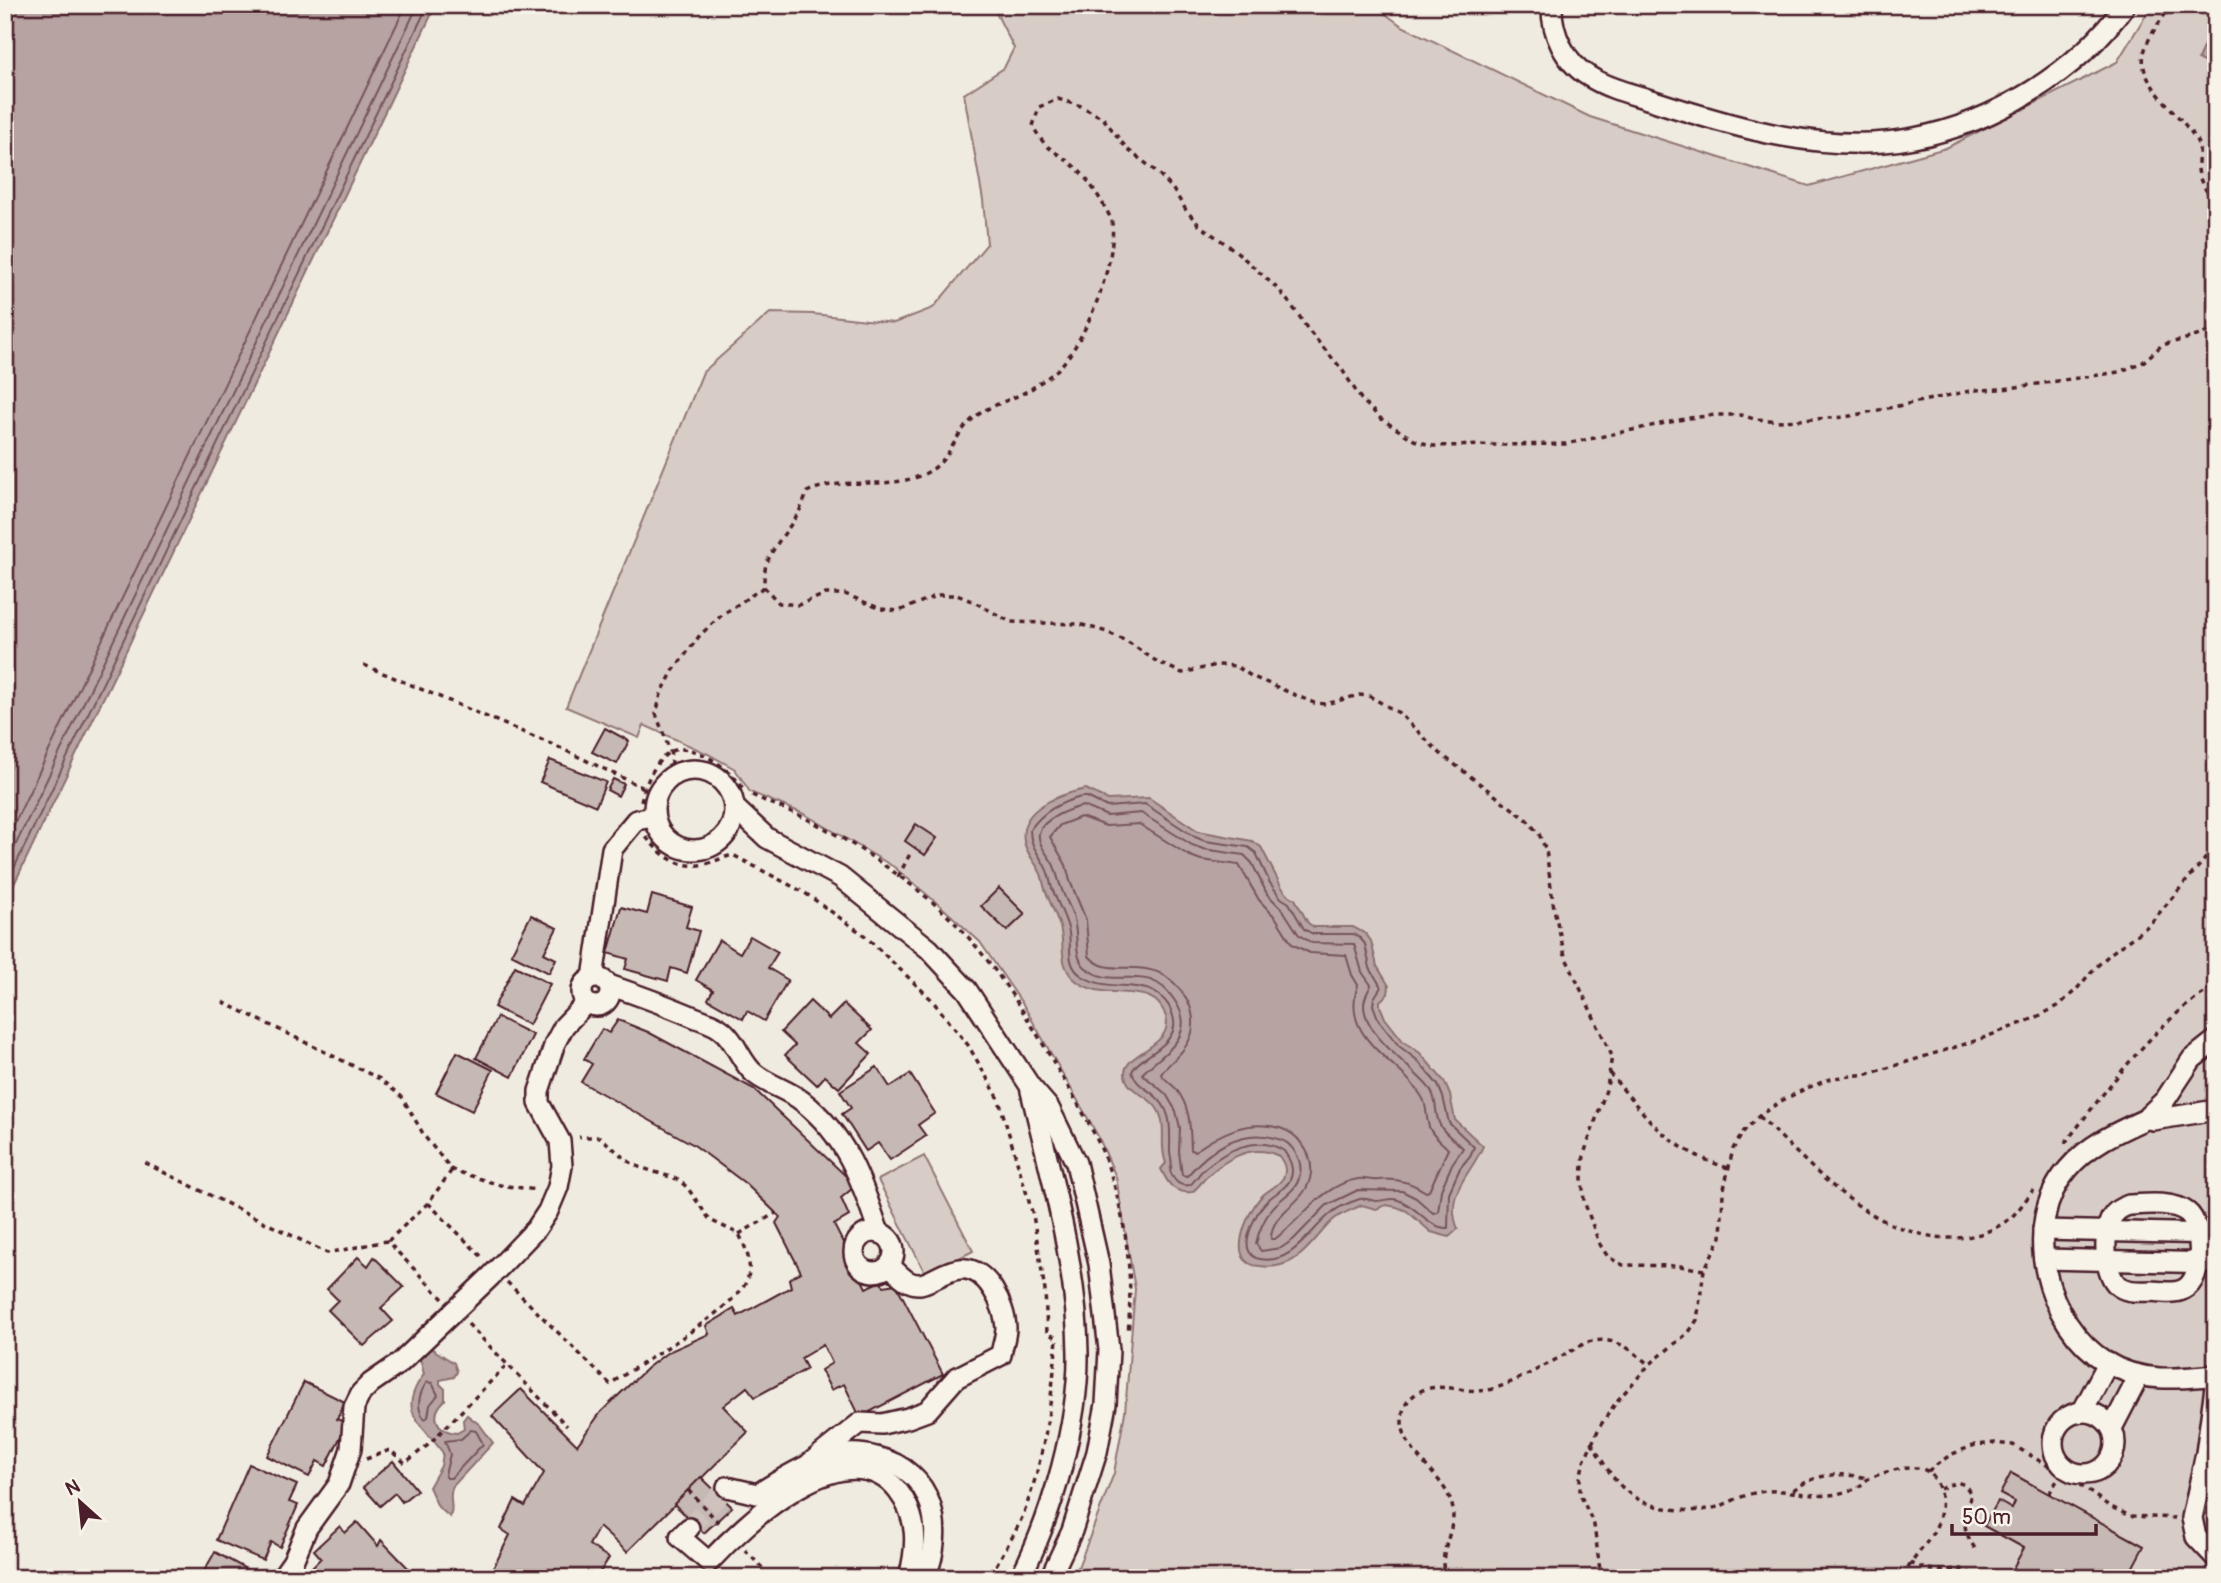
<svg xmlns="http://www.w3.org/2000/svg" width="2221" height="1583" font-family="Pangolin,sans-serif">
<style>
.green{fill:#d8cdc6;stroke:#917678;stroke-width:2}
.water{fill:#b7a4a2;stroke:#8b6f72;stroke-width:2}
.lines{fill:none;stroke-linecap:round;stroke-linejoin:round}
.shore{stroke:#76545b;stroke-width:2}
.building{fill:#c6b8b3;stroke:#4a1f2b;stroke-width:2}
.minor-tunnel{stroke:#cfc2bc;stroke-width:19;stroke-dasharray:19 10;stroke-linecap:butt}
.minor-casing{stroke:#4a1f2b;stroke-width:24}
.path{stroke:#4a1f2b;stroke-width:3.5;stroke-dasharray:5 5;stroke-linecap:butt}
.minor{stroke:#f7f3e8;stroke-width:19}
</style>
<rect width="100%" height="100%" fill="#f0ebe0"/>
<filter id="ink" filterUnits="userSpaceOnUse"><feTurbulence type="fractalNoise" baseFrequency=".0143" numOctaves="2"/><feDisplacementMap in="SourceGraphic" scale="14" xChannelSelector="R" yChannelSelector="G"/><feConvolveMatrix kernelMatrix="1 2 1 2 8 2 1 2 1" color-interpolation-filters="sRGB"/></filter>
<g filter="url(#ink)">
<g class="green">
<polygon points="992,5 1373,5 1402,26 1590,117 1809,186 1946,148 2117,62 2152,5 2216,5 2216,18 2198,59 2216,69 2216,1578 1074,1578 1114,1473 1125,1412 1135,1289 1116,1177 1099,1138 1024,1006 980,942 943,908 894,867 804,814 750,792 735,769 708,754 644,725 639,738 566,707 703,372 770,313 813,314 894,323 933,308 987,244 983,200 964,94 1004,68 1014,48"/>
<polygon points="924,1156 973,1251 926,1275 878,1180"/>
</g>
<g class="water">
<polygon points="5,5 436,5 5,903"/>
<polygon points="2216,18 2216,69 2198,59"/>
<path d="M1086,789L1108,800L1149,798L1198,831L1252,841L1261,847L1281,886L1287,894L1295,899L1308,923L1314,927H1353L1366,934L1371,941L1377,966L1389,986L1388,994L1380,1001V1006L1385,1018L1403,1041L1420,1053L1444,1081L1450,1095L1455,1120L1483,1146C1472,1174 1443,1192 1458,1229L1449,1237L1431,1232L1407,1211L1397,1207L1386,1205L1376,1209L1362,1205C1352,1210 1341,1213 1333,1220C1317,1235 1304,1259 1281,1265C1274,1267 1267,1267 1260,1266C1224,1265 1247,1212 1261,1197C1267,1190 1281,1185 1284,1176C1287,1168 1283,1162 1279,1156C1255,1144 1231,1156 1212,1172C1204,1178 1200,1186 1192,1192C1174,1194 1168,1184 1161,1169L1166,1163C1158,1144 1169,1125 1156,1107C1147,1094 1125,1091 1125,1073C1125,1052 1174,1046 1166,1017C1154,976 1104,1006 1074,979C1057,963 1066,942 1059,924C1055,912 1049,901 1045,889C1043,884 1043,879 1041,874C1036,862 1026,854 1024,841C1018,808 1061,794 1086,789Z"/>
<path d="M426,1345L454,1363L457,1372L454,1377L440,1380V1384L445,1389V1400C429,1415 436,1431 457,1433L464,1429L463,1420L467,1415L480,1425L493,1443L453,1486C447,1499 455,1505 450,1517L438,1507L429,1487L441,1466L443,1453C422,1422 395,1414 424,1374L418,1351Z"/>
</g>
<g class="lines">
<g class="shore">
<path d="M1081,797H1087L1107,807L1145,804L1195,837L1205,841L1248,847L1256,853L1270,883L1281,898L1289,903L1304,929L1313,934H1353L1360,938L1365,944L1370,968L1381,987L1374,998L1373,1005L1379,1021L1399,1046L1417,1060L1438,1085L1443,1097L1449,1123L1474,1147L1470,1156L1460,1168L1449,1193L1448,1228C1429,1229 1416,1205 1398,1200C1390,1197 1385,1201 1377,1201C1370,1201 1365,1196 1357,1200C1348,1203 1336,1208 1329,1215C1309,1232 1291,1265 1260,1259C1234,1254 1255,1213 1266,1202C1273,1194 1285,1190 1290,1180C1295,1169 1290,1160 1284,1151C1258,1134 1226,1150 1205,1168C1199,1173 1196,1180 1190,1185C1179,1187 1174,1181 1170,1171C1174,1162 1170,1159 1170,1150C1170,1130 1173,1110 1154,1095C1145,1087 1136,1085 1132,1072C1136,1058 1170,1049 1174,1027C1175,1020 1172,1012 1169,1006C1148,974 1111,995 1082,976C1064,964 1073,946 1068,928C1064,914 1057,902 1052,888C1050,883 1050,878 1048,873C1042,856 1030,849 1030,830C1043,811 1059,803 1081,797Z"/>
<path d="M1083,806L1107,816L1141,813L1192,845L1203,849L1244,855L1252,863L1267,894L1283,910L1299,935L1312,943L1354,944L1362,972L1371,985C1368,992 1364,997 1364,1005C1364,1036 1412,1066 1430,1089C1438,1100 1434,1114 1440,1125C1444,1134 1456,1141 1463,1148L1452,1164L1441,1190L1438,1212L1433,1213L1416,1198L1402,1191L1358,1190L1327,1205L1293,1240L1281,1248L1261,1251L1256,1244C1258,1233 1264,1219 1271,1210C1281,1196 1297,1193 1300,1174C1302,1165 1298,1156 1293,1149C1288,1142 1283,1140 1275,1138C1240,1128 1209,1150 1187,1176L1182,1175L1179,1152L1180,1128L1176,1111L1166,1094L1142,1074C1162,1053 1199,1037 1175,1001C1148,958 1113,993 1085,967C1073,957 1079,932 1073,916C1070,906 1064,897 1061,887C1057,878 1057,870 1052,862C1047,854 1037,843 1039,833C1043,818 1070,809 1083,806Z"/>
<path d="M1081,817L1106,826L1139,824L1188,855L1201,860L1239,865L1259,900L1276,918L1292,944L1310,953L1346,955L1352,975L1358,985C1339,1040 1399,1059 1422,1097C1428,1106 1425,1119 1430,1129C1434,1138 1442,1142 1448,1149L1429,1191L1426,1192C1411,1182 1397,1178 1379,1180C1372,1181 1365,1178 1358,1179C1322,1185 1302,1219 1275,1239H1271C1271,1209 1308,1205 1311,1173C1312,1162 1308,1151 1301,1143C1296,1135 1289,1131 1280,1128C1247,1119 1221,1133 1195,1151L1191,1150C1190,1128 1191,1109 1177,1090C1172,1084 1165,1080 1161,1074C1170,1061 1185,1053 1191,1036C1195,1025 1193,1010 1187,1000C1155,945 1112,984 1089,956L1086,920L1070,881L1066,865L1050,837L1060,825Z"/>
<polyline points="5,843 406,5"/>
<polyline points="5,867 418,5"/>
<polyline points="5,887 428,5"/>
<path d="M427,1382L432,1383L438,1395L430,1405L428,1417L425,1419C415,1409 419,1393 427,1382Z"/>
<polygon points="471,1430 476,1431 483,1444 451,1478 447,1478 445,1475 450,1454 445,1441 461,1439"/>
</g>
</g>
<g class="building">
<polygon points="605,728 629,741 617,764 592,752"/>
<polygon points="550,760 606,782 596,806 540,782"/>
<polygon points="613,779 624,784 618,796 607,790"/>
<polygon points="916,824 937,838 925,855 905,841"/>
<polygon points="999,888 1025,914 1007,931 981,906"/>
<polygon points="652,895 692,907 686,927 699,931 687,973 671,968 668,981 625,969 628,959 608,953 621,907 647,914"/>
<polygon points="531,915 557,928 544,953 556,959 549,973 511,954"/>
<polygon points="750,936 778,952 768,968 788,980 764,1021 747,1011 743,1019 708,999 713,990 696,980 719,940 740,953"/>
<polygon points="515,966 550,984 529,1025 494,1007"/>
<polygon points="810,1001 829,1019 844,1004 872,1030 859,1043 871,1054 839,1088 825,1076 817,1085 785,1055 795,1045 781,1032"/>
<polygon points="497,1017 533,1035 512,1077 476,1058"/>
<polygon points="618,1020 648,1032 754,1089 848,1178 853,1188 841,1198 849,1216 834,1225 866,1288 880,1282 884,1286 896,1284 943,1374 860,1417 844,1384 831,1390 821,1370 832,1363 823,1345 801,1358 807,1369 755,1397 747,1387 723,1406 748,1432 627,1552 599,1527 589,1545 609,1558 596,1578 488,1578 510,1535 501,1529 515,1500 525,1506 544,1473 492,1416 521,1389 577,1445 601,1412 647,1368 668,1352 709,1334 706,1326 734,1309 738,1316 791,1287 789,1279 801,1272 776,1223 780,1217 746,1184 694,1145 581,1082 592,1064 584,1059 594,1042 602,1029 609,1033"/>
<polygon points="457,1052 493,1070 472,1111 436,1093"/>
<polygon points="877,1067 890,1087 910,1074 935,1113 918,1125 926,1136 890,1160 878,1143 866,1151 842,1114 851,1108 840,1091"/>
<polygon points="358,1257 368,1266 374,1257 404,1287 381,1308 393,1321 364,1346 328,1310 338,1300 327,1289"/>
<polygon points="304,1382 345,1402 337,1419 347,1424 326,1466 317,1461 309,1477 267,1456"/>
<polygon points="393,1461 417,1490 402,1502 395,1493 380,1506 363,1487"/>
<polygon points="249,1464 297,1485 289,1502 298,1505 280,1547 271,1542 263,1560 216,1540"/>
<polygon points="2011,1473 2144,1546 2127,1578 2008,1577 2024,1548 1984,1526 1998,1501 2012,1509 2015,1502 2000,1494"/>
<polygon points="701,1477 732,1507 704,1533 674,1504"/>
<polygon points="357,1522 378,1546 381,1540 416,1576 415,1578 320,1578 311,1568 321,1558 314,1550 340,1526 345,1533"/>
<polygon points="215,1552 257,1575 255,1578 200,1578"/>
</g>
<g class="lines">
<polyline class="minor-tunnel" points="689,1528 727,1487"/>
<defs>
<g id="minor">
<path d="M1552,5C1551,33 1565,63 1590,77C1609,89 1633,94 1654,101C1737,128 1827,155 1914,138C1994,123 2078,72 2125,5"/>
<circle cx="694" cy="810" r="40"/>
<polyline points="734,807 767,838 840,877 929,949 967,990 1030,1086 1049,1108 1076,1163 1099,1264 1109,1350 1106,1404 1097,1452 1072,1531 1050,1578"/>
<circle cx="596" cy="992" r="14"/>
<polyline points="593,978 612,849 636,820 654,817"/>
<path d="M609,985C638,995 666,1005 694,1017C702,1020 712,1023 719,1028C736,1039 740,1062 755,1074C769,1085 788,1090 802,1101C846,1135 862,1181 879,1233"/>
<polyline points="2216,1040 2192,1059 2165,1100 2148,1116 2149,1119 2153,1120 2216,1110"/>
<path d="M2148,1118C2119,1131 2089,1144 2068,1169C2019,1225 2046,1325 2106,1362C2140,1383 2178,1379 2216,1375"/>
<path d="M2129,1205C2146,1204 2173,1201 2187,1212C2204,1225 2204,1279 2184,1289C2175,1294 2162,1292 2152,1291C2142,1291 2130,1293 2120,1287C2104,1277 2102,1232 2112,1217C2116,1210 2122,1207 2129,1205Z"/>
<polyline points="2043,1230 2216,1234"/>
<circle cx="874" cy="1252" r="20"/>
<polyline points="2044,1259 2216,1263"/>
<polyline points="2216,1380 2206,1453 2192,1518 2196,1537 2216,1558"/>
<circle cx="2084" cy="1443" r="31"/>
<polyline points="2082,1412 2108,1363"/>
<polyline points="2112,1428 2139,1376"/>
<path d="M810,1463L860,1423L882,1424L908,1418L927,1411L956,1378L1001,1355C1002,1346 1006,1337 1006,1328C1005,1306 987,1266 960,1269C945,1270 931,1283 920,1284C907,1285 898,1273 889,1265"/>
<path d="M727,1487L757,1494C784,1478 812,1459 844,1454C856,1453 866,1454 876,1457C934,1471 946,1528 925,1578"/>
<path d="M689,1528L680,1537L709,1562C745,1523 848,1426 898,1491C919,1518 917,1547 909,1578"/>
<polyline points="281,1578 293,1561 307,1528 339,1484 351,1449 354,1407 361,1393 371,1383 400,1363 491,1276 536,1229 548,1211 558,1187 562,1166 560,1141 539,1103 539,1091 555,1043 564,1026 586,1003"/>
<path d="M1020,1578C1052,1517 1079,1421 1078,1353C1077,1264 1051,1176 1031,1091"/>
</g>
</defs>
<use href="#minor" class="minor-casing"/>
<g class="path">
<path d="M2172,5C2129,61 2136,70 2181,120C2187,127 2197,138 2199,147C2200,152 2198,159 2198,163C2197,179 2205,191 2216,201"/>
<polyline points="364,665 558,747 644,788"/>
<polyline points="674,775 670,751 656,714 661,694 673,671 700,635 723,614 764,587"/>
<path d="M752,795C769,803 788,810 805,818C851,840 917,885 953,921C990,958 1019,1004 1046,1049C1064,1081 1085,1113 1100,1146C1125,1204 1134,1271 1128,1333"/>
<path d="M641,801C645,784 654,763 668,753C690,738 733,770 743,789"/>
<path d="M646,837C661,855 679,870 705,864C715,862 723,857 733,855L805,893L864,935L931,999L968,1045L998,1097L1033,1215L1045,1291L1047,1333L1057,1338C1052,1395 1046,1452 1026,1507C1018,1531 1001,1555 989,1578"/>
<polyline points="898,877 911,852"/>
<polyline points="223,1002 380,1079 402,1097 425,1137 452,1170 500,1185 537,1190"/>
<path d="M1609,1073C1651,1121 1664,1147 1728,1168"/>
<path d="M1759,1116C1791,1146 1822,1181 1859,1206C1900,1234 1960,1253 2005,1222C2016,1215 2025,1201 2033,1190"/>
<path d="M2065,1143C2107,1090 2156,1019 2216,986"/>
<polyline points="145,1163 327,1253 387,1241 443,1299"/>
<polyline points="428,1203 482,1257"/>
<polyline points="739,1234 776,1213"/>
<polyline points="388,1241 428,1203 452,1170"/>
<path d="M1704,1270L1680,1266L1623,1265L1608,1257L1599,1243L1584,1201L1582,1178L1584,1154L1607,1087L1612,1056L1565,956L1554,909L1546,850L1539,834L1526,819L1441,754L1399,713L1369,696L1359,695L1326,704L1314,703L1251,676L1236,666L1217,665L1182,673L1156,661L1128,642L1107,632L1079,624L1011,622L974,602L957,595H938L899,611L881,609L845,594H826L798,605L779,603L764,587C764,580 764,572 766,565C776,538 799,522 807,492C843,475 886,491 922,475C952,462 951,437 974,418C990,404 1013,400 1031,389C1039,383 1049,377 1057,370C1085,343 1117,263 1112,223C1111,217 1106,210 1103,204C1094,189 1084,173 1070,163C1051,148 1045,149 1033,126L1039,107L1058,99L1081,106L1103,118L1127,149L1157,172L1172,188L1186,210L1199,225L1236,251L1280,291L1298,314L1308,330L1341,368L1361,399L1380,418L1414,440L1433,446L1566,444L1689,418L1716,415H1741L1754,419L1783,421L1845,417L1975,390L2003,389L2119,372L2143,362L2162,345L2197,336L2216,328"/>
<path d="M507,1282L610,1384C638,1365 737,1308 747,1280C753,1264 746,1248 739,1234L710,1220L687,1187L677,1179L639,1167L628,1161L600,1137H579"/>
<polyline points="468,1324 567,1426"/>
<path d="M1592,1443C1605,1466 1618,1491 1644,1502C1667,1511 1700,1514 1723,1505C1738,1498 1751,1492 1768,1491C1794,1489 1812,1499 1837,1494C1843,1492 1852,1491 1857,1488C1862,1485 1865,1480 1870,1478C1883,1472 1907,1465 1922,1469C1937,1473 1943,1495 1941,1509C1938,1538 1914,1552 1903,1578"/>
<polyline points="366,1459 390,1450 405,1463 428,1445 507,1365"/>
<polyline points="1928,1471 1950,1455 1975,1445 1995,1443 2013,1445 2080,1485 2109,1506 2130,1516 2175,1518"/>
<path d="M1940,1489L1957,1482L1965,1485L1971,1494C1964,1520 1960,1526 1976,1550"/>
<polyline points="688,1490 720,1524"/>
<path d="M1793,1490C1818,1473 1838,1472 1867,1478"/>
<polyline points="2049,1494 2061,1474"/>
<polyline points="745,1550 772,1578"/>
<path d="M1910,1563C1917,1566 1925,1569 1933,1570C1952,1573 1959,1562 1977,1578"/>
<polyline points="1601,1577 1652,1570 1680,1578"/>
<path d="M1445,1578C1437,1550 1458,1528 1452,1505C1444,1475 1412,1461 1403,1429C1401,1422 1402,1410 1406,1404C1429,1371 1465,1399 1496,1388C1527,1377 1558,1358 1587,1342C1614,1336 1629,1347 1649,1365"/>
<polyline points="1601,1578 1594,1525 1580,1494 1580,1478 1584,1461 1600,1426 1617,1401 1649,1365 1689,1332 1697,1320 1704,1270 1721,1237 1723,1193 1733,1149 1744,1131 1759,1116 1781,1101 1807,1088 1833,1078 1868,1074 1978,1040 2035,1018 2058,1006 2076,990 2093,970 2110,954 2149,925 2216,846"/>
</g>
<use href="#minor" class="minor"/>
</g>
</g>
<rect width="2221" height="1583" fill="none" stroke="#f7f3e8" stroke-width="28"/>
<rect x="14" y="14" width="2193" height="1555" fill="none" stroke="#4a1f2b" stroke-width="2.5" filter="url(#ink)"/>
<g transform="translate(80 1502) rotate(333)" stroke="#f7f3e8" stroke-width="5" paint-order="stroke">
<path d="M0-5L12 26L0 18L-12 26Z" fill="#4a1f2b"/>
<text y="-10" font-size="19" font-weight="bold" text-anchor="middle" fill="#4a1f2b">N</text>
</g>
<path d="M1952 1524v10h144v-10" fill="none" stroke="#4a1f2b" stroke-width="3.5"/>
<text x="1962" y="1524" font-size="21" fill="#4a1f2b" stroke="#f7f3e8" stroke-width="5" paint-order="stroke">50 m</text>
</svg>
